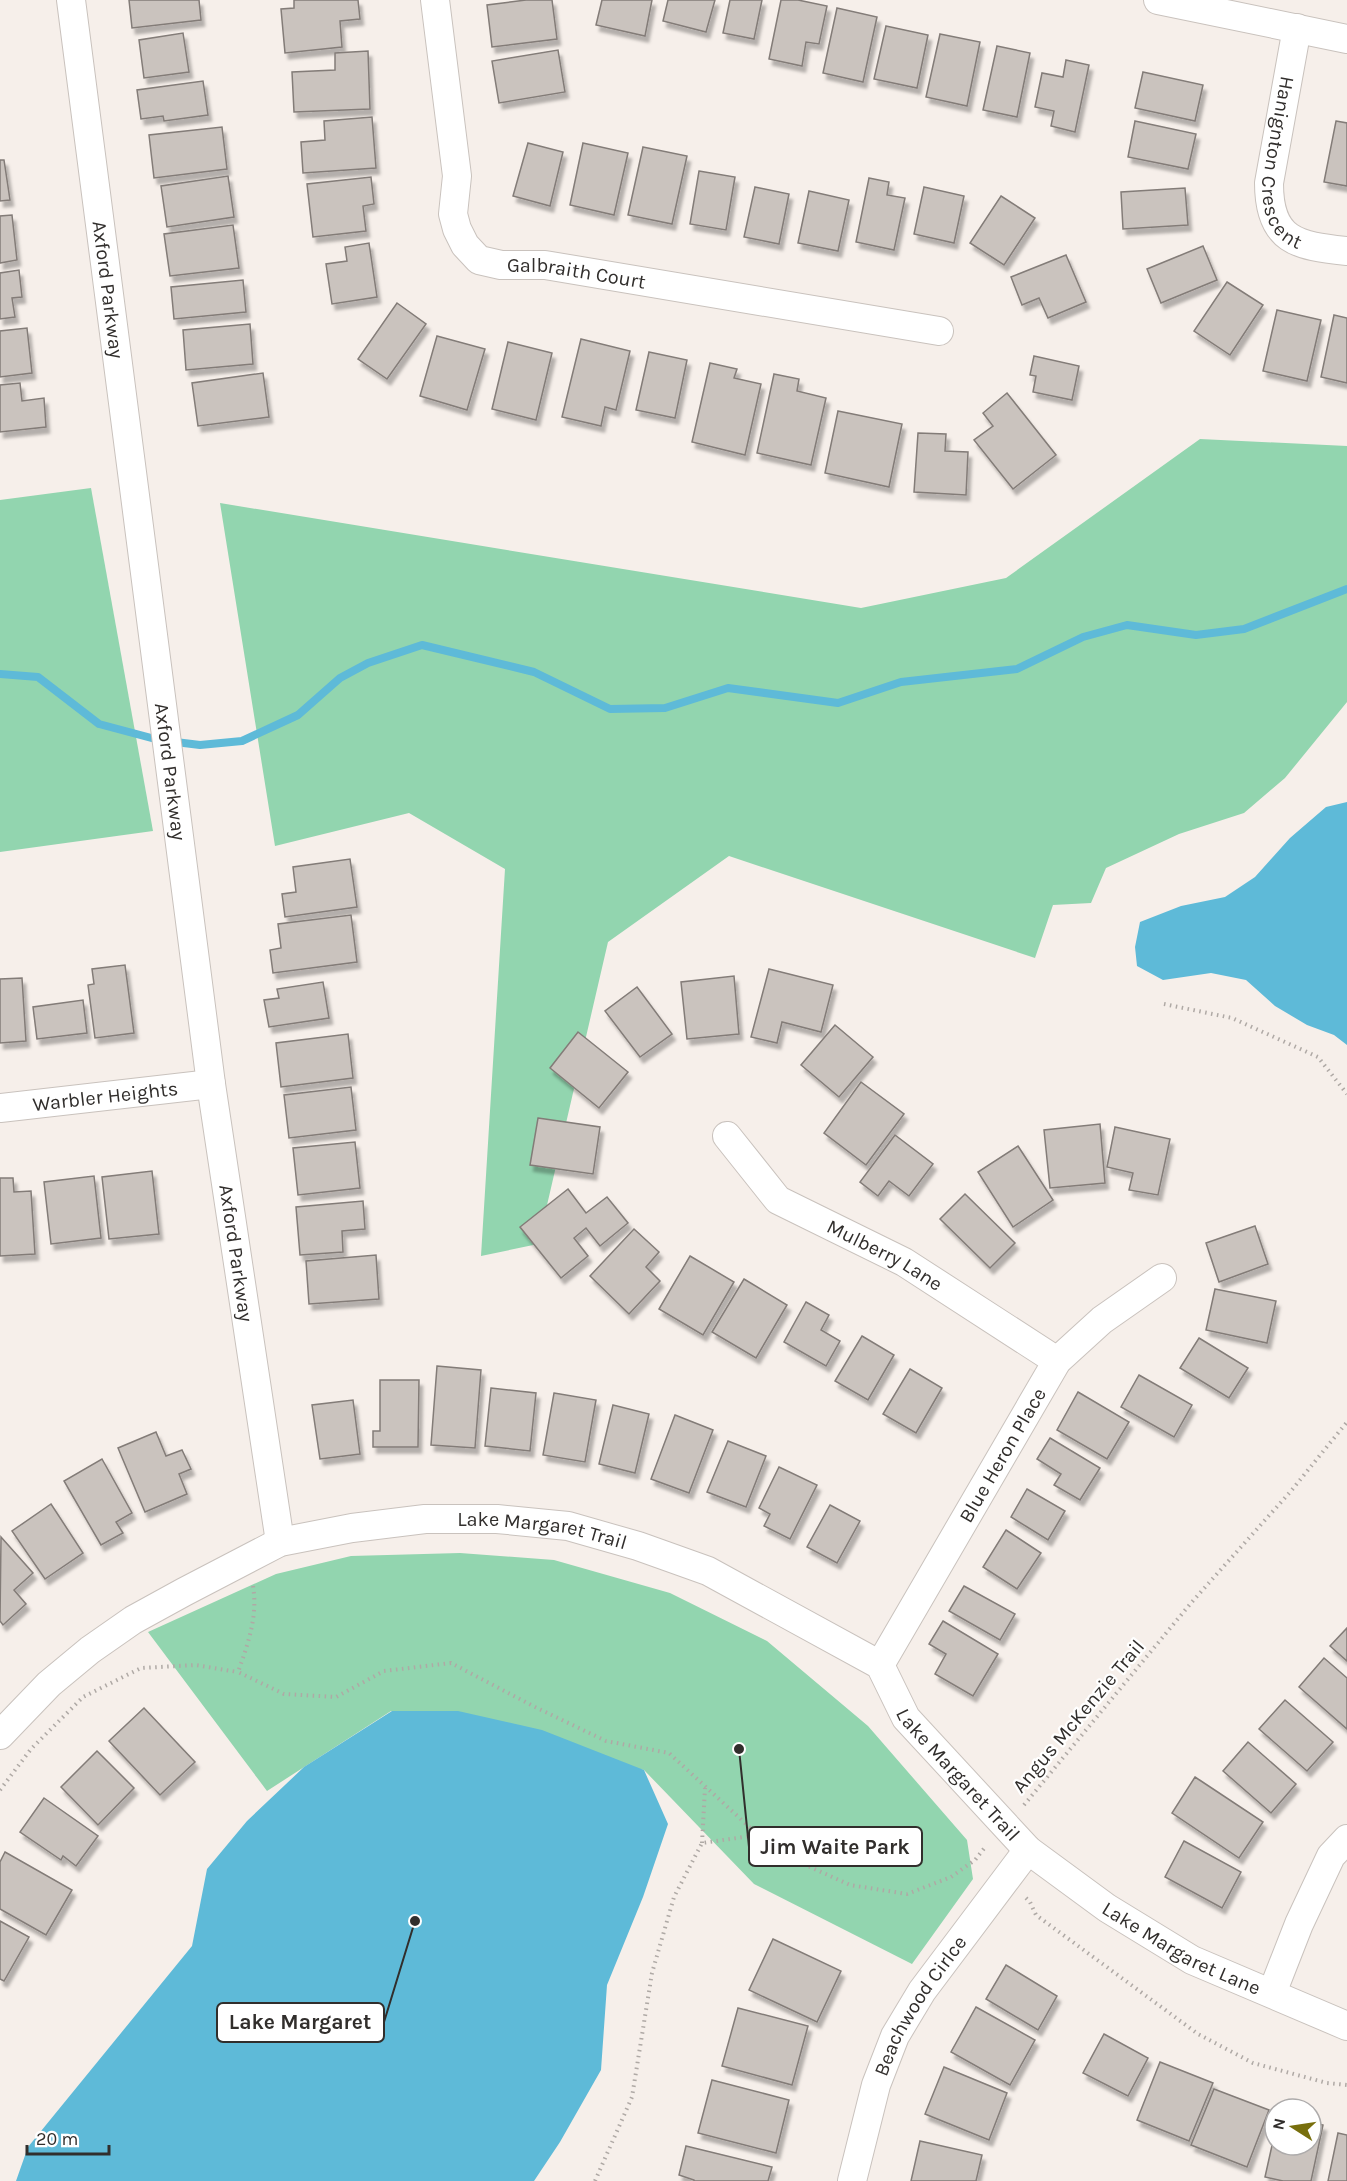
<svg xmlns="http://www.w3.org/2000/svg" width="1347" height="2181" font-family="Karla,sans-serif">
<style>
.green{fill:#92d5af}
.water{fill:#5ebad8}
.lines{fill:none;stroke-linecap:round;stroke-linejoin:round}
.stream{stroke:#5ebad8;stroke-width:8}
.building{fill:#cac3be;stroke:#837c78;stroke-width:1.5;filter:url(#shadow)}
.street-casing{stroke:#c9c2bd;stroke-width:30}
.path{stroke:#afa9a5;stroke-width:4;stroke-dasharray:1.5 4.5;stroke-linecap:butt}
.street{stroke:#fff;stroke-width:28}
.labels{text-anchor:middle;stroke-width:4.5;stroke-linejoin:round;paint-order:stroke}
.street-label{font-size:20px;fill:#312e2c;stroke:#fff}
.leader{fill:none;stroke:#312e2c;stroke-width:2}
.callout-dot{fill:#312e2c;stroke:#fff;stroke-width:2}
.callout{fill:#fff;stroke:#312e2c;stroke-width:2}
.callout-label{font-size:21px;text-anchor:middle;font-weight:bold;fill:#312e2c}
</style>
<defs>
<filter id="shadow"><feDropShadow dx="3.5" dy="6" stdDeviation="1.5" flood-color="#0004"/></filter>
</defs>
<rect width="100%" height="100%" fill="#f6efea"/>
<g class="green">
<polygon points="1200,439 1347,446 1347,702 1285,778 1244,813 1179,834 1106,868 1091,903 1053,905 1035,958 729,856 608,942 538,1244 481,1256 505,869 409,813 275,846 220,503 861,608 1006,578"/>
<polygon points="91,488 153,831 0,852 0,500"/>
<polygon points="460,1553 554,1560 670,1593 767,1641 868,1726 967,1840 973,1879 912,1964 754,1884 644,1770 391,1711 267,1791 148,1632 276,1574 351,1556"/>
</g>
<g class="water">
<polygon points="1347,802 1347,1045 1334,1035 1307,1025 1275,1006 1246,980 1211,973 1163,980 1137,966 1135,947 1140,922 1181,906 1225,897 1255,877 1290,838 1326,807"/>
<polygon points="392,1711 458,1711 542,1730 644,1770 668,1824 643,1897 607,1985 601,2070 560,2142 534,2181 16,2181 28,2147 192,1946 207,1869 247,1821 304,1767"/>
</g>
<g class="lines">
<polyline class="stream" points="0,674 38,677 99,724 159,740 200,745 242,741 298,715 340,678 368,663 422,645 534,672 610,709 665,708 728,688 838,703 901,682 1017,669 1083,637 1127,625 1196,635 1244,629 1347,589"/>
</g>
<g class="building">
<polygon points="129,0 199,0 201,20 132,28"/>
<polygon points="294,0 358,0 360,19 340,21 342,47 285,53 281,9 294,8"/>
<polygon points="526,0 552,0 557,39 492,47 487,5"/>
<polygon points="602,0 652,0 645,36 596,25"/>
<polygon points="668,0 715,0 706,32 663,21"/>
<polygon points="730,0 762,0 754,39 723,33"/>
<polygon points="781,0 798,0 827,6 819,44 806,42 802,66 769,59"/>
<polygon points="837,8 877,17 863,82 823,73"/>
<polygon points="886,26 928,35 917,88 874,79"/>
<polygon points="183,33 189,72 144,78 139,40"/>
<polygon points="940,34 980,42 967,106 926,97"/>
<polygon points="997,46 1030,53 1017,117 983,110"/>
<polygon points="558,50 565,92 499,103 492,61"/>
<polygon points="368,51 370,109 294,112 292,72 335,70 335,53"/>
<polygon points="1066,60 1089,65 1075,132 1051,126 1054,111 1035,107 1042,73 1063,77"/>
<polygon points="1143,72 1203,85 1195,121 1135,108"/>
<polygon points="203,81 208,115 164,121 163,116 141,119 137,90"/>
<polygon points="372,117 376,168 303,173 301,142 325,140 324,121"/>
<polygon points="1135,121 1196,134 1188,169 1128,157"/>
<polygon points="1336,121 1347,123 1347,186 1324,182"/>
<polygon points="222,127 227,169 154,178 149,135"/>
<polygon points="528,143 563,152 550,206 513,196"/>
<polygon points="583,143 628,153 614,215 570,205"/>
<polygon points="643,147 687,156 672,224 628,215"/>
<polygon points="0,160 4,160 10,200 0,201"/>
<polygon points="699,171 735,177 726,230 690,224"/>
<polygon points="228,176 234,217 167,227 161,186"/>
<polygon points="371,177 374,204 363,206 366,231 313,237 307,184"/>
<polygon points="869,178 889,182 887,195 905,198 894,250 856,242"/>
<polygon points="755,187 789,194 779,244 744,237"/>
<polygon points="924,187 964,196 954,243 914,234"/>
<polygon points="1185,188 1188,225 1123,229 1121,192"/>
<polygon points="809,191 849,200 838,251 798,243"/>
<polygon points="1001,196 1035,218 1004,265 970,243"/>
<polygon points="12,215 17,260 0,263 0,216"/>
<polygon points="233,225 239,268 170,276 164,234"/>
<polygon points="369,243 377,297 332,304 326,264 347,261 345,247"/>
<polygon points="1203,246 1217,280 1161,303 1147,269"/>
<polygon points="1066,255 1086,302 1048,318 1039,298 1022,305 1011,277"/>
<polygon points="19,270 22,297 12,298 15,317 0,319 0,273"/>
<polygon points="243,280 246,312 174,319 171,287"/>
<polygon points="1227,282 1263,305 1230,355 1194,331"/>
<polygon points="397,303 426,324 387,379 358,359"/>
<polygon points="1277,310 1321,320 1307,381 1263,371"/>
<polygon points="1334,315 1347,318 1347,383 1321,377"/>
<polygon points="250,324 253,364 186,370 183,330"/>
<polygon points="27,328 32,373 0,377 0,331"/>
<polygon points="437,336 485,349 467,410 420,396"/>
<polygon points="581,339 630,351 616,410 605,407 601,426 562,417"/>
<polygon points="508,342 552,353 536,420 492,409"/>
<polygon points="649,352 687,360 675,418 636,410"/>
<polygon points="1034,356 1079,366 1072,400 1033,392 1036,376 1030,375"/>
<polygon points="710,363 737,369 734,378 761,384 745,455 692,442"/>
<polygon points="263,373 269,417 198,426 192,383"/>
<polygon points="774,374 799,379 797,391 826,398 811,465 757,453"/>
<polygon points="20,383 22,401 44,398 46,427 0,432 0,385"/>
<polygon points="1007,393 1056,455 1013,489 974,440 993,426 983,413"/>
<polygon points="838,411 902,424 889,487 825,473"/>
<polygon points="918,433 946,434 945,451 968,452 966,495 914,492"/>
<polygon points="350,859 357,907 285,917 282,894 296,892 293,867"/>
<polygon points="351,915 357,962 273,973 270,950 281,948 278,924"/>
<polygon points="125,965 134,1033 95,1038 88,985 94,984 92,969"/>
<polygon points="769,969 833,985 821,1032 782,1022 777,1043 751,1037"/>
<polygon points="734,976 739,1034 687,1039 681,982"/>
<polygon points="22,978 26,1041 0,1043 0,979"/>
<polygon points="323,982 329,1018 269,1027 264,1000 279,998 277,989"/>
<polygon points="637,987 672,1034 640,1057 605,1011"/>
<polygon points="83,1000 87,1033 37,1039 33,1007"/>
<polygon points="835,1025 873,1057 839,1097 801,1065"/>
<polygon points="578,1032 628,1072 599,1108 550,1068"/>
<polygon points="348,1034 353,1078 281,1087 276,1043"/>
<polygon points="861,1082 904,1114 866,1165 824,1133"/>
<polygon points="351,1087 356,1130 289,1138 284,1095"/>
<polygon points="538,1118 600,1127 593,1174 530,1165"/>
<polygon points="1100,1124 1105,1183 1050,1188 1044,1130"/>
<polygon points="1115,1127 1170,1139 1158,1195 1129,1190 1133,1173 1107,1167"/>
<polygon points="895,1135 933,1164 909,1196 889,1181 878,1196 860,1182"/>
<polygon points="355,1142 360,1188 298,1195 293,1148"/>
<polygon points="1018,1146 1053,1200 1013,1227 978,1172"/>
<polygon points="152,1171 159,1234 109,1239 102,1177"/>
<polygon points="94,1176 101,1238 51,1244 44,1182"/>
<polygon points="0,1178 13,1178 14,1192 31,1191 35,1254 0,1256"/>
<polygon points="568,1189 586,1213 607,1197 628,1223 600,1246 586,1228 574,1238 588,1256 561,1278 520,1227"/>
<polygon points="965,1194 1015,1243 990,1268 940,1219"/>
<polygon points="363,1201 365,1229 342,1231 343,1252 300,1255 296,1207"/>
<polygon points="1255,1226 1268,1264 1219,1282 1206,1243"/>
<polygon points="634,1229 659,1252 646,1267 660,1281 629,1314 590,1276"/>
<polygon points="376,1255 379,1299 309,1304 306,1261"/>
<polygon points="690,1256 734,1282 703,1335 659,1309"/>
<polygon points="744,1279 787,1305 756,1358 712,1332"/>
<polygon points="1215,1289 1276,1301 1267,1343 1206,1330"/>
<polygon points="806,1302 829,1315 821,1330 840,1341 826,1366 784,1342"/>
<polygon points="862,1336 894,1355 868,1400 835,1381"/>
<polygon points="1199,1338 1248,1368 1229,1398 1180,1368"/>
<polygon points="437,1366 481,1370 475,1448 431,1445"/>
<polygon points="910,1369 942,1388 916,1433 883,1414"/>
<polygon points="1139,1375 1192,1405 1174,1437 1121,1407"/>
<polygon points="380,1380 419,1380 418,1447 373,1447 373,1431 380,1431"/>
<polygon points="491,1388 536,1393 530,1451 485,1446"/>
<polygon points="1078,1392 1129,1422 1107,1459 1057,1430"/>
<polygon points="554,1393 596,1400 585,1462 543,1455"/>
<polygon points="353,1400 360,1454 320,1459 312,1405"/>
<polygon points="613,1405 649,1414 635,1473 599,1464"/>
<polygon points="675,1415 713,1430 689,1493 651,1479"/>
<polygon points="156,1432 166,1456 182,1450 191,1469 179,1474 187,1494 145,1512 118,1448"/>
<polygon points="1050,1438 1100,1468 1080,1500 1054,1485 1061,1474 1037,1459"/>
<polygon points="728,1441 766,1456 746,1507 707,1492"/>
<polygon points="102,1459 132,1513 116,1522 123,1533 101,1545 64,1481"/>
<polygon points="779,1467 817,1485 790,1539 764,1526 770,1514 759,1508"/>
<polygon points="1027,1489 1065,1511 1048,1540 1011,1517"/>
<polygon points="51,1504 83,1553 45,1579 12,1531"/>
<polygon points="830,1505 860,1521 837,1563 807,1547"/>
<polygon points="1006,1530 1041,1553 1017,1589 983,1567"/>
<polygon points="1,1537 33,1573 14,1590 26,1604 3,1625 0,1621"/>
<polygon points="964,1586 1015,1614 1000,1640 949,1611"/>
<polygon points="943,1621 998,1654 973,1696 935,1674 946,1654 929,1644"/>
<polygon points="1347,1628 1347,1661 1330,1646"/>
<polygon points="1324,1658 1347,1678 1347,1729 1299,1687"/>
<polygon points="1285,1700 1333,1742 1307,1771 1259,1729"/>
<polygon points="144,1708 195,1762 160,1795 109,1741"/>
<polygon points="1248,1742 1296,1784 1271,1813 1223,1771"/>
<polygon points="97,1751 134,1788 98,1825 61,1787"/>
<polygon points="1195,1777 1263,1822 1239,1858 1172,1813"/>
<polygon points="44,1798 98,1836 76,1866 63,1856 61,1860 20,1832"/>
<polygon points="1184,1841 1241,1872 1222,1908 1165,1877"/>
<polygon points="5,1852 72,1890 46,1935 0,1909 0,1862"/>
<polygon points="0,1921 29,1937 4,1981 0,1979"/>
<polygon points="773,1939 841,1971 817,2022 749,1990"/>
<polygon points="1006,1965 1057,1996 1038,2030 986,1999"/>
<polygon points="976,2007 1035,2040 1010,2085 951,2052"/>
<polygon points="738,2008 808,2026 792,2085 722,2066"/>
<polygon points="1104,2034 1148,2058 1128,2096 1083,2073"/>
<polygon points="1160,2062 1213,2083 1189,2141 1137,2120"/>
<polygon points="944,2067 1007,2093 989,2140 925,2114"/>
<polygon points="712,2080 789,2100 776,2153 698,2133"/>
<polygon points="1214,2089 1269,2110 1247,2167 1191,2145"/>
<polygon points="1311,2122 1323,2125 1311,2181 1283,2181 1265,2177 1275,2132 1275,2145 1311,2145"/>
<polygon points="1338,2133 1347,2135 1347,2181 1328,2181"/>
<polygon points="920,2141 982,2155 976,2181 911,2181"/>
<polygon points="686,2146 772,2167 768,2181 694,2181 694,2180 679,2175"/>
</g>
<g class="lines">
<defs>
<g id="street">
<path id="s1" d="M71,0L211,1084L280,1542"/>
<path id="s2" d="M435,0L457,176L453,214L457,229L465,245L479,260L501,265H545L939,331"/>
<polyline points="1158,0 1347,39"/>
<path id="s3" d="M1297,28L1269,183C1269,241 1297,246 1347,251"/>
<path id="s4" d="M0,1108L211,1084"/>
<path id="s5" d="M727,1136L778,1200L904,1262L1057,1361"/>
<path id="s6" d="M880,1665L1057,1361L1102,1320L1162,1278"/>
<path id="s7" d="M0,1735L49,1684L90,1650L133,1620L184,1592L280,1542L352,1528L425,1519H497L568,1526L638,1546L708,1571L880,1665L906,1718L1028,1850L1107,1908L1192,1960L1347,2026"/>
<polyline points="1272,1993 1299,1924 1331,1856 1347,1839"/>
<path id="s8" d="M852,2181L876,2085L895,2036L922,1991L1028,1850"/>
</g>
</defs>
<use href="#street" class="street-casing"/>
<g class="path">
<polyline points="1164,1004 1232,1018 1318,1057 1347,1094"/>
<path d="M253,1586C258,1616 248,1644 238,1672L284,1694L336,1697L384,1671L451,1663L535,1707L606,1741L669,1753L758,1835"/>
<polyline points="0,1790 31,1749 83,1697 141,1668 195,1665 238,1672"/>
<polyline points="1024,1805 1191,1603 1291,1491 1347,1422"/>
<polyline points="702,1843 705,1788"/>
<polyline points="1026,1898 1030,1902 1036,1915 1198,2034 1253,2063 1327,2083 1347,2085"/>
<polyline points="595,2181 632,2097 652,1973 674,1897 702,1843 758,1835 799,1862 850,1885 907,1894 951,1877 975,1860 986,1846"/>
</g>
<use href="#street" class="street"/>
</g>
<g class="labels">
<g class="street-label">
<text dy="7" stroke="none"><textPath href="#s3" startOffset="140">Hanignton Crescent</textPath></text>
<text dy="7" stroke="none"><textPath href="#s2" startOffset="368">Galbraith Court</textPath></text>
<text dy="7" stroke="none"><textPath href="#s1" startOffset="292">Axford Parkway</textPath></text>
<text dy="7" stroke="none"><textPath href="#s1" startOffset="778">Axford Parkway</textPath></text>
<text dy="7" stroke="none"><textPath href="#s4" startOffset="106">Warbler Heights</textPath></text>
<text dy="7" stroke="none"><textPath href="#s1" startOffset="1264">Axford Parkway</textPath></text>
<text dy="7" stroke="none"><textPath href="#s5" startOffset="202">Mulberry Lane</textPath></text>
<text dy="7" stroke="none"><textPath href="#s6" startOffset="243">Blue Heron Place</textPath></text>
<text dy="7" stroke="none"><textPath href="#s7" startOffset="608">Lake Margaret Trail</textPath></text>
<text transform="translate(1078 1716) rotate(-50)" y="7">Angus McKenzie Trail</text>
<text dy="7" stroke="none"><textPath href="#s7" startOffset="1112">Lake Margaret Trail</textPath></text>
<text dy="7" stroke="none"><textPath href="#s7" startOffset="1398">Lake Margaret Lane</textPath></text>
<text dy="7" stroke="none"><textPath href="#s8" startOffset="190">Beachwood Cirlce</textPath></text>
</g>
</g>
<path class="leader" d="M739 1749L749 1847M415 1921L384 2022"/>
<g class="callout-dot">
<circle cx="739" cy="1749" r="6"/>
<circle cx="415" cy="1921" r="6"/>
</g>
<g class="callout">
<rect x="749" y="1827" width="173" height="39" rx="6"/>
<rect x="217" y="2003" width="167" height="39" rx="6"/>
</g>
<g class="callout-label">
<text x="835" y="1854">Jim Waite Park</text>
<text x="300" y="2029">Lake Margaret</text>
</g>
<g transform="translate(1293 2127) rotate(282)"><circle r="28" fill="#ffffff" stroke="#adabab" stroke-width="1.5"/>
<path d="M0-4.5L10 22L0 15L-10 22Z" fill="#786f0d"/>
<text y="-9" font-size="16" font-weight="bold" text-anchor="middle" fill="#312e2c">N</text>
</g>
<path d="M27 2145v9h82v-9" fill="none" stroke="#312e2c" stroke-width="3"/>
<text x="36" y="2145" font-size="18" fill="#312e2c" stroke="#ffffff" stroke-width="4.5" paint-order="stroke">20 m</text>
</svg>
